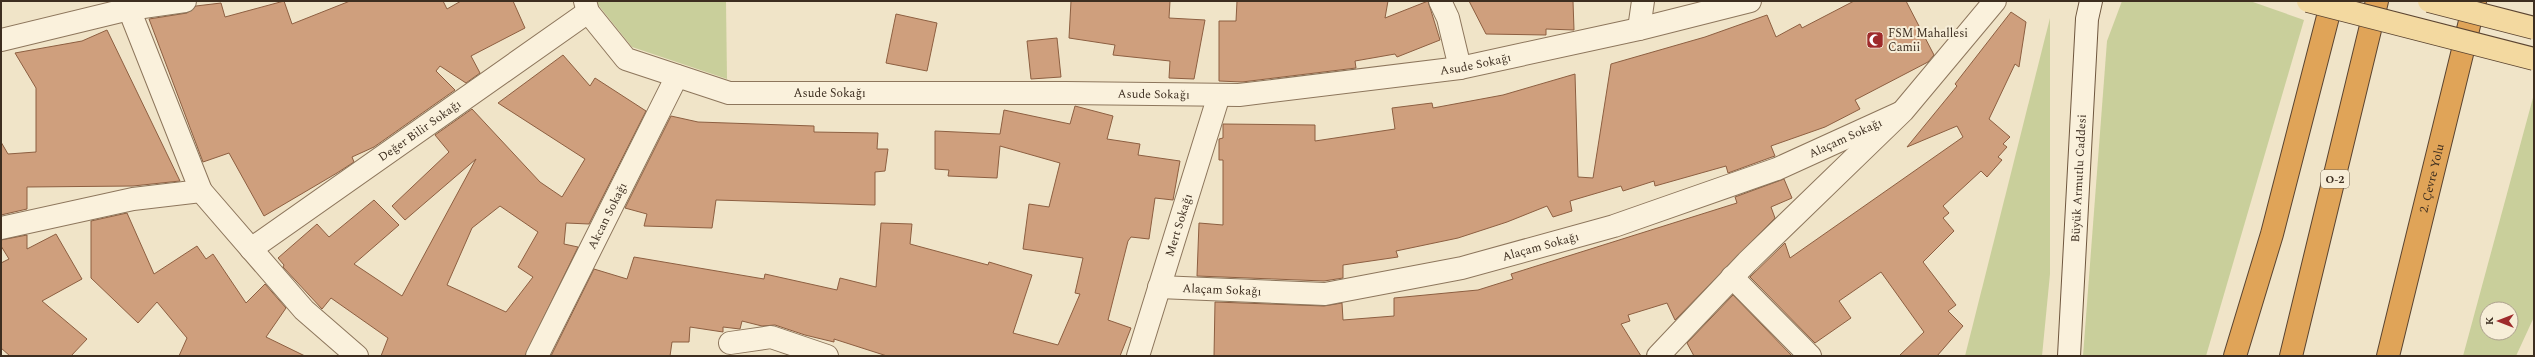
<svg xmlns="http://www.w3.org/2000/svg" width="2535" height="357" font-family="Spectral,serif">
<style>
.green{fill:#c9cf9b;fill-rule:evenodd}
.building{fill:#cf9f7d;stroke:#8d5f41;fill-rule:evenodd}
.lines{fill:none;stroke-linecap:round;stroke-linejoin:round}
.minor-casing{stroke:#8d765c;stroke-width:24}
.tertiary-casing{stroke:#8d765c;stroke-width:24}
.secondary-casing{stroke:#6f573f;stroke-width:24}
.motorway-casing{stroke:#5b4430;stroke-width:24}
.minor{stroke:#faf1dc;stroke-width:22}
.tertiary{stroke:#faf1dc;stroke-width:22}
.secondary{stroke:#faf1dc;stroke-width:22}
.motorway{stroke:#e0a458;stroke-width:22}
.primary-bridge-casing{stroke:#5b4430;stroke-width:24;stroke-linecap:butt}
.primary-bridge{stroke:#f3d9a0;stroke-width:22}
.labels{text-anchor:middle;stroke-width:4;stroke-linejoin:round;paint-order:stroke}
.shield{fill:#f7eed8;stroke:#756857;stroke-width:1}
.shield-label{font-size:11px;font-weight:bold;fill:#3d2e20}
.poi-label{font-size:12px;fill:#3d2e20;stroke:#f7eed8;text-anchor:start}
.street-label{font-size:12px;fill:#3d2e20;stroke:#f7eed8}
</style>
<rect width="100%" height="100%" fill="#f0e4c8"/>
<g class="green">
<polygon points="595,1 726,1 727,79 632,47"/>
<polygon points="2122,1 2250,1 2304,20 2206,356 2083,356 2107,41"/>
<polygon points="2050,18 2050,274 2042,356 1965,356"/>
<path d="M2534,94V317L2516,356H2463ZM2487,309H2511V333H2487Z"/>
</g>
<g class="building">
<polygon points="284,1 292,24 350,1 443,1 447,9 461,1 513,1 525,28 471,56 480,73 466,83 440,66 436,71 455,90 374,147 352,157 354,162 337,173 264,216 229,153 203,162 149,19 187,13 196,6 221,3 225,17"/>
<polygon points="1071,1 1170,1 1169,18 1205,20 1194,79 1169,78 1170,61 1113,55 1115,45 1069,38"/>
<polygon points="1237,1 1388,1 1385,18 1428,1 1440,40 1397,57 1395,54 1355,61 1356,68 1242,82 1219,81 1219,21 1236,21"/>
<polygon points="1469,1 1573,1 1574,30 1546,29 1546,35 1486,34"/>
<polygon points="1854,1 1906,1 1934,55 1928,62 1855,100 1860,109 1825,127 1771,146 1775,156 1772,157 1728,173 1726,166 1655,186 1654,181 1623,191 1621,186 1570,201 1572,211 1553,217 1547,206 1507,222 1458,238 1396,251 1398,257 1343,265 1343,278 1324,281 1197,276 1199,223 1223,225 1223,160 1219,160 1219,139 1223,138 1223,124 1315,125 1315,141 1395,129 1392,108 1432,103 1433,108 1503,95 1575,74 1578,177 1593,178 1611,64 1705,37 1767,15 1776,37 1800,24 1802,28"/>
<polygon points="2011,12 2026,22 2019,67 2015,64 1989,119 2010,137 2003,144 2007,147 1998,157 2002,160 1987,177 1981,171 1943,206 1949,213 1943,218 1954,231 1923,262 1956,305 1948,311 1963,326 1937,356 1899,356 1924,332 1881,272 1839,301 1851,318 1815,343 1750,277 1785,243 1790,258 1963,137 1957,126 1907,147 1957,86 1955,84"/>
<polygon points="896,14 937,23 927,71 886,63"/>
<polygon points="107,30 180,181 133,186 27,187 27,209 1,215 1,142 8,154 36,152 36,88 15,53 82,41"/>
<polygon points="1057,38 1061,77 1031,79 1027,41"/>
<path d="M563,55L590,86L595,78L646,111L589,224L566,223L564,244L578,247L525,356H381L388,338L331,298L322,309L283,267L284,265L278,258L317,224L329,237L374,200L399,225L354,264L402,296L476,159L405,220L392,206L449,152L435,135L472,109L540,182L562,197L585,159L498,103ZM500,206L538,232L518,267L533,277L506,312L447,285L472,228Z"/>
<polygon points="1075,106 1113,116 1107,139 1140,144 1138,155 1180,161 1173,200 1155,198 1149,239 1131,237 1128,241 1108,320 1131,328 1120,356 887,356 834,339 834,342 805,335 775,325 762,326 742,321 740,329 723,327 723,332 690,327 689,342 672,342 670,356 551,356 594,269 627,279 634,257 764,279 765,274 837,290 840,278 876,287 881,223 912,224 910,244 988,265 989,262 1032,275 1013,333 1058,345 1080,294 1075,293 1083,258 1023,249 1029,204 1049,207 1060,163 1000,146 997,178 948,176 949,170 935,169 935,131 1000,134 1004,110 1070,124"/>
<polygon points="671,116 698,122 814,126 814,132 878,133 877,149 888,149 885,171 875,172 875,205 716,200 712,228 644,226 647,214 625,208"/>
<polygon points="1784,179 1792,198 1771,207 1775,218 1675,320 1667,303 1628,315 1630,321 1621,324 1641,356 1214,356 1215,302 1324,306 1342,303 1343,320 1394,316 1394,298 1478,290 1513,279 1511,274 1737,203 1735,197"/>
<polygon points="127,213 154,274 197,246 206,259 213,254 246,303 265,284 286,308 266,337 305,356 179,356 187,338 157,302 138,323 91,278 91,221"/>
<polygon points="56,234 82,279 42,301 87,339 71,356 10,356 1,348 1,263 9,259 1,246 1,240 27,235 27,249"/>
<polygon points="1733,295 1792,356 1694,356 1687,343"/>
</g>
<g class="lines">
<defs>
<g id="minor">
<path id="s1" d="M585,1L588,12L626,59L729,93H1066L1239,95L1460,68L1639,29L1750,1"/>
<polyline points="1440,1 1448,18 1460,68"/>
<polyline points="129,9 201,191"/>
<polyline points="1639,29 1643,1"/>
<polyline points="1,40 129,9 185,1"/>
<polyline points="1,228 133,199 201,191 304,310 357,356"/>
<path id="s2" d="M251,249L588,12"/>
<polyline points="1732,277 1810,356"/>
<path id="s3" d="M1159,287L1325,294L1462,268L1614,226L1777,169L1900,113"/>
<polyline points="730,343 771,337 827,356"/>
<path id="s4" d="M537,356L677,76"/>
<path id="s5" d="M1138,356L1219,95"/>
</g>
<polyline id="tertiary" points="1658,356 1747,262 1903,111 1995,1"/>
<g id="secondary">
<path id="s6" d="M2069,356L2087,19L2091,1"/>
</g>
<g id="motorway">
<polyline points="2235,356 2272,234 2332,1"/>
<polyline points="2291,356 2377,1"/>
<path id="s7" d="M2388,356L2475,1"/>
</g>
</defs>
<use href="#minor" class="minor-casing"/>
<use href="#tertiary" class="tertiary-casing"/>
<use href="#secondary" class="secondary-casing"/>
<use href="#motorway" class="motorway-casing"/>
<use href="#minor" class="minor"/>
<use href="#tertiary" class="tertiary"/>
<use href="#secondary" class="secondary"/>
<use href="#motorway" class="motorway"/>
<defs>
<g id="primary-bridge">
<polyline points="2308,1 2534,59"/>
<polyline points="2429,1 2534,28"/>
</g>
</defs>
<use href="#primary-bridge" class="primary-bridge-casing"/>
<use href="#primary-bridge" class="primary-bridge"/>
</g>
<defs>
<symbol id="mosque-square" viewBox="-11 -11 22 22"><rect x="-9" y="-9" width="18" height="18" rx="4" fill="#9e2a2b" stroke="#f7eed8"/><path d="M3.5-4.9A6 6 0 1 0 3.5 4.9A5 5 0 1 1 3.5-4.9Z" fill="#fff"/></symbol>
</defs>
<g fill-rule="evenodd">
<use href="#mosque-square" x="1865" y="30" width="20" height="20"/>
</g>
<g class="labels">
<rect class="shield" x="2321" y="170" width="28" height="18" rx="3"/>
<g class="shield-label">
<text x="2335" y="183">O-2</text>
</g>
<g class="poi-label">
<text x="1888" y="37">FSM Mahallesi<tspan x="1888" dy="14">Camii</tspan></text>
</g>
<g class="street-label">
<text dy="4" stroke="none"><textPath href="#s1" startOffset="929">Asude Sokağı</textPath></text>
<text dy="4" stroke="none"><textPath href="#s1" startOffset="281">Asude Sokağı</textPath></text>
<text dy="4" stroke="none"><textPath href="#s1" startOffset="605">Asude Sokağı</textPath></text>
<text dy="4" stroke="none"><textPath href="#s2" startOffset="206">Değer Bilir Sokağı</textPath></text>
<text dy="4" stroke="none"><textPath href="#s3" startOffset="711">Alaçam Sokağı</textPath></text>
<text dy="4" stroke="none"><textPath href="#s6" startOffset="178">Büyük Armutlu Caddesi</textPath></text>
<text dy="4" stroke="none"><textPath href="#s7" startOffset="183">2. Çevre Yolu</textPath></text>
<text dy="4" stroke="none"><textPath href="#s4" startOffset="157">Akcan Sokağı</textPath></text>
<text dy="4" stroke="none"><textPath href="#s5" startOffset="137">Mert Sokağı</textPath></text>
<text dy="4" stroke="none"><textPath href="#s3" startOffset="387">Alaçam Sokağı</textPath></text>
<text dy="4" stroke="none"><textPath href="#s3" startOffset="63">Alaçam Sokağı</textPath></text>
</g>
</g>
<rect width="2535" height="357" fill="none" stroke="#3d2e20" stroke-width="4"/>
<g transform="translate(2499 321) rotate(270)"><circle r="19" fill="#f7eed8" stroke="#ada18e"/>
<path d="M0-3L7 15L0 10L-7 15Z" fill="#9e2a2b"/>
<text y="-6" font-size="11" font-weight="bold" text-anchor="middle" fill="#3d2e20">K</text>
</g>
</svg>
